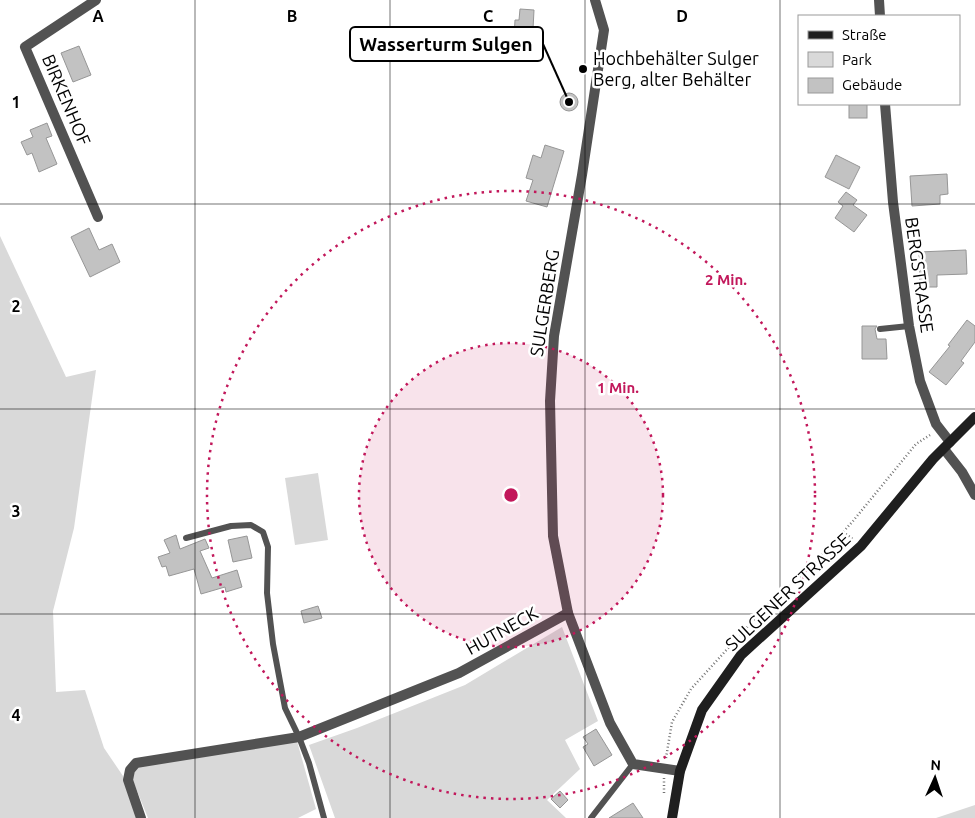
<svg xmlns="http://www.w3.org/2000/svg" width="975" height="818" font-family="Ubuntu,sans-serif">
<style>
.green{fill:#d9d9d9}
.building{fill:#c2c2c2;stroke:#969696}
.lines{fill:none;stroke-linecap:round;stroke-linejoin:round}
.path{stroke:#747474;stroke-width:2.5;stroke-dasharray:1 2.5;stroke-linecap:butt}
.lane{stroke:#525252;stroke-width:6}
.street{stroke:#525252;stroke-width:10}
.secondary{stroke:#1f1f1f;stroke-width:10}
.grid{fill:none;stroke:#000;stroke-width:1;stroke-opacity:0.55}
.ring{fill:none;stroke:#c2185b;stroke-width:2.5;stroke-dasharray:2.5 5}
.poi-dot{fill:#000;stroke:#fff;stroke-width:2}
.labels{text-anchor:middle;stroke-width:5;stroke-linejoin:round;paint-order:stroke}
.poi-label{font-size:18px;fill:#000;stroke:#fff;text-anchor:start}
.street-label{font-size:18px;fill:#000;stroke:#fff}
.grid-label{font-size:16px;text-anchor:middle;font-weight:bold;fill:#000;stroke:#fff;stroke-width:5;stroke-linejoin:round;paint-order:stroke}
.centre{fill:#c2185b;stroke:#fff;stroke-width:2.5}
.ring-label{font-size:15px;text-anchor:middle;font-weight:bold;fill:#c2185b;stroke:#fff;stroke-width:5;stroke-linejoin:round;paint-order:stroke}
.leader{fill:none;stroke:#000;stroke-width:2}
.callout-dot{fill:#000;stroke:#fff;stroke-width:2}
.callout{fill:#fff;stroke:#000;stroke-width:2}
.callout-label{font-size:19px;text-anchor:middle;font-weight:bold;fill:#000}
</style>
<rect width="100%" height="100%" fill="#fff"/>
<g class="green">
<polygon points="0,236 66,377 96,370 74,528 53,611 56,692 85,690 104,748 123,776 136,818 0,818"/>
<polygon points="318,473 328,540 295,545 285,478"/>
<polygon points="562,627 598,721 565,740 580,769 547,800 566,818 335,818 309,745 357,728 465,685"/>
<polygon points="297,741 316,809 298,818 148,818 133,781 133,773 138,764"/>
<polygon points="975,805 975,818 936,818"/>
</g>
<g class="building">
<polygon points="520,9 534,10 533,29 530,29 529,39 514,38 515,20 519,20"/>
<polygon points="79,46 91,75 73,82 61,53"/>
<circle cx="569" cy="102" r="9"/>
<rect x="849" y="104" width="18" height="14"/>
<polygon points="47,123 52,136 46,138 57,164 39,172 32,153 27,155 21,142 33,137 30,130"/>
<polygon points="545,145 564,151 547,207 526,201 533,180 526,178 533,155 541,158"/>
<polygon points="836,155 860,167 849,189 825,177"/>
<polygon points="947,174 948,194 940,195 940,204 912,206 910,176"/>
<polygon points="846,192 857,200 853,205 867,215 854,232 835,218 843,206 838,202"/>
<polygon points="89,228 99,250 112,244 120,262 90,277 71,237"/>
<polygon points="966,250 967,274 937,275 937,287 920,287 919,252"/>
<polygon points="967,320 975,326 975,342 961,361 964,363 946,385 929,372 950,346 948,345"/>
<polygon points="862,326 877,326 875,329 877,339 886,339 887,359 862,359"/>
<polygon points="176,535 180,549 205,539 209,548 200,551 212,578 237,570 242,587 226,592 225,587 201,594 194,569 169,576 166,566 162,567 158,557 170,553 164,540"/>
<polygon points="247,536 252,558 233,562 228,540"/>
<polygon points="318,606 322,618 304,623 301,611"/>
<polygon points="596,729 612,755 594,766 583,747 588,744 583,737"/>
<polygon points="560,791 568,800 560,808 551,799"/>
<polygon points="633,803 643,818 609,818"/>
</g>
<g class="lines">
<g class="path">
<polyline points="843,532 854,540"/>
<polyline points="666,758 672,722 691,689 770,602 815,563 853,521 916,444 930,435"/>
<polyline points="664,793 664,778"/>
</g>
<g class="lane">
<polyline points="880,329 909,326"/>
<polyline points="186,538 231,526 251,525 263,532 268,547 267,593 273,644 285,708 299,737 309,763 324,818"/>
<polyline points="591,818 633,764"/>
</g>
<g class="street">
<polyline points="96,0 25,47 98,217"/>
<polyline points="595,0 604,30 582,175 554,336 550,401 553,536 568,613 610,723 633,764 680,771"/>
<polyline points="879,0 880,16"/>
<polyline points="885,104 893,202 909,326 920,381 936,424 950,442"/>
<polyline points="944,449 962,472 975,495"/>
<polyline points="141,818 128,780 130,770 136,763 299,737 459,673 568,613"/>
</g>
<polyline class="secondary" points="672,818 680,771 702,710 741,655 861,546 933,459 975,417"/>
</g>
<path class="grid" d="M195,0V818M390,0V818M585,0V818M780,0V818M0,204H975M0,409H975M0,614H975"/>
<circle cx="511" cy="495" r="152" fill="#c2185b" fill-opacity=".12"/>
<g class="ring">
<circle cx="511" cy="495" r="152"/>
<circle cx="511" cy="495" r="304"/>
</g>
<circle class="poi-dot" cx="583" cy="69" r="5"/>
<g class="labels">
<g class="poi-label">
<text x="593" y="65">Hochbehälter Sulger<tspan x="593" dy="21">Berg, alter Behälter</tspan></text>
</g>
<g class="street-label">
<text transform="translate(66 100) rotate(67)" y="6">BIRKENHOF</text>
<text transform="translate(919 275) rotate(82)" y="6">BERGSTRASSE</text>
<text transform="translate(545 303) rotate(-81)" y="6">SULGERBERG</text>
<text transform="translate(788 592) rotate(-43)" y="6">SULGENER STRASSE</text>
<text transform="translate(502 631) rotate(-29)" y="6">HUTNECK</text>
</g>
</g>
<g class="grid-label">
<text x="98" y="22">A</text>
<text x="292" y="22">B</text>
<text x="488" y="22">C</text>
<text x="682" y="22">D</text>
<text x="16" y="108">1</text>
<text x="16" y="312">2</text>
<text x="16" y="517">3</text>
<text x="16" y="721">4</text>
</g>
<circle cx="511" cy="495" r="8" class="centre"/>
<g class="ring-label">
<text x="726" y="285">2 Min.</text>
<text x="618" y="393">1 Min.</text>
</g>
<path class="leader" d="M569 102L543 44"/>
<circle class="callout-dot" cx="569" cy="102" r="5"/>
<rect class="callout" x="350" y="27" width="193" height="34" rx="5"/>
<g class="callout-label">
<text x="446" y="51">Wasserturm Sulgen</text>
</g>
<rect x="798" y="15" width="162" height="90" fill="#ffffff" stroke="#999999"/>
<rect x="808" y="31" width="25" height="8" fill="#1f1f1f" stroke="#999999"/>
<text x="842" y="40" font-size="15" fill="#000000">Straße</text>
<rect x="808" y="52" width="25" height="15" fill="#d9d9d9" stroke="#999999"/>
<text x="842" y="65" font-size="15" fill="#000000">Park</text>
<rect x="808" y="78" width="25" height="15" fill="#c2c2c2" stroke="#999999"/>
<text x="842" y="90" font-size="15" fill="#000000">Gebäude</text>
<g transform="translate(935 778) rotate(3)" stroke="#ffffff" stroke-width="4" paint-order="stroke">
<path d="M0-4L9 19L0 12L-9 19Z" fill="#000000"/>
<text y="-8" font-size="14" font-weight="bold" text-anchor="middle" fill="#000000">N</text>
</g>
</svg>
